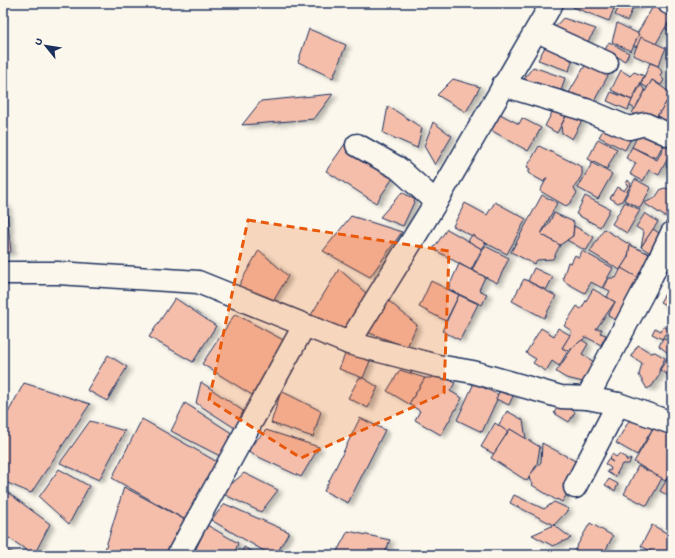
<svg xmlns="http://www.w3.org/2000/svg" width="675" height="558" font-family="'Gochi Hand',sans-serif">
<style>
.building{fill:#f5beaa;stroke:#1b2f5e;filter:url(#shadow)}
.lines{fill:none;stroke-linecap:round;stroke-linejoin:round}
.minor-casing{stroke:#1b2f5e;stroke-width:25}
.minor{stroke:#fbf7ec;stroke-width:22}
.marked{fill:#e8590c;fill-opacity:0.2;stroke:#e8590c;stroke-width:3;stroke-dasharray:8 5;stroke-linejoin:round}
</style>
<defs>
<filter id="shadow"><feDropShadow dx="4.5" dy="2.5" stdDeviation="2" flood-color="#0004"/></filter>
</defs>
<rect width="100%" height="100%" fill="#fbf7ec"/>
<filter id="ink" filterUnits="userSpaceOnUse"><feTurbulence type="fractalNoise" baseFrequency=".025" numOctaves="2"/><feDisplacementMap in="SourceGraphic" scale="8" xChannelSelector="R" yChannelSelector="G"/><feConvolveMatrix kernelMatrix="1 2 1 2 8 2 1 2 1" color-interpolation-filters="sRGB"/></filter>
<g filter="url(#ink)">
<g class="building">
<polygon points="575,3 616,3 609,21 573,7"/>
<polygon points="621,3 641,3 638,8 634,6 627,21 615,15"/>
<polygon points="655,3 672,11 672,16 650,54 631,44"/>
<polygon points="563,18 596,29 584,47 553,29"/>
<polygon points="672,18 672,32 666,29"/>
<polygon points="617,23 639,34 631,51 612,42"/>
<polygon points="309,29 346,45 333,78 298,62"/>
<polygon points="641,37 666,48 658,66 633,55"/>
<polygon points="609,42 629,53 625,61 605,50"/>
<polygon points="547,43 572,61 569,71 538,60"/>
<polygon points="590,57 610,72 593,103 567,96"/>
<polygon points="650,63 658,66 662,72 660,76 664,80 661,85 652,80 648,88 641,84"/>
<polygon points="533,67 565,78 559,98 520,84"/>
<polygon points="621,70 630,76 634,72 644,76 632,100 611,90"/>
<polygon points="453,79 480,87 466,112 437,95"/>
<polygon points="652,80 672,94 655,119 643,120 632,113"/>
<polygon points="641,85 645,91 635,109 629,105"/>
<polygon points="611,92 632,100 628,110 607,101"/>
<polygon points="333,94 314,119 242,125 261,101"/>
<polygon points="672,94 672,128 655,119"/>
<polygon points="556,105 568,112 557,133 545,126"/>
<polygon points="388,106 422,128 417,148 383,133"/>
<polygon points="571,107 585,115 572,139 562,133 561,126"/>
<polygon points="496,112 519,124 522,118 541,128 528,151 487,128"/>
<polygon points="608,121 634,133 625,150 599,137"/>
<polygon points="433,122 452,136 435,165 424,146"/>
<polygon points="643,125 667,137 656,158 632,147"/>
<polygon points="668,138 672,140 672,150 659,175 649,170 643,181 630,174 636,163 626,158 632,147 657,160"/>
<polygon points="598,139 617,149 607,169 588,159"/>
<polygon points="347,141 393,178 376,203 326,171"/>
<polygon points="539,146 582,167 582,175 574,188 577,193 571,202 566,206 540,191 547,178 546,178 544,182 528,173 530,169 527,167"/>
<polygon points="672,154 672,169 666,166"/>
<polygon points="592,163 612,174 598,199 578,188"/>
<polygon points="635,179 651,188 640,208 624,200"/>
<polygon points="628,180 631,184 622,201 618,203 610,198 617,187 624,191 628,185 626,184"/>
<polygon points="665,188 672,190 672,217 664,216 644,203 655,198 661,189"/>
<polygon points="402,192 415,200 403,226 380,217"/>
<polygon points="542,195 557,203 541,234 560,245 553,259 537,260 534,264 511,252"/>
<polygon points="585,196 610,209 600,227 576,214"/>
<polygon points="495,202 526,219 507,254 453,226 465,203 487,215"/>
<polygon points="625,202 640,210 627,233 612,224"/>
<polygon points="3,204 6,204 11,252 3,254"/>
<polygon points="554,213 574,222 573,236 560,245 541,234 549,223"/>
<polygon points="645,213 658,222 641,247 644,232 636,227"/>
<polygon points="351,216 402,232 370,277 323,251"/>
<polygon points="574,226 594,237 586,251 567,240 573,236"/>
<polygon points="447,229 482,249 471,270 433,249"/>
<polygon points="604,229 630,245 628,257 620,270 590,252"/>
<polygon points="653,229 662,235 654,255 641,247"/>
<polygon points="472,235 486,243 482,249 468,241"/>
<polygon points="630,245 656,257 640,280 621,268 628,257"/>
<polygon points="485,246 509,258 497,283 472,270"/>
<polygon points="259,250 288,276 270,307 235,292"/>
<polygon points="582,251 613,268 602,288 591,282 585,293 565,282 563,278 568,262 571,263 575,255 579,258"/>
<polygon points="459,264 485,277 479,290 487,294 482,305 448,289"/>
<polygon points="534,268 553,277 546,290 528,281"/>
<polygon points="621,268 642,280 618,321 608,316 615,302 607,297 610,291 604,288 609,278 616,278"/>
<polygon points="339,269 367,294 347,331 311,315"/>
<polygon points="524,279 556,296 544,318 512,301"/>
<polygon points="431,281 459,295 446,321 419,307"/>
<polygon points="671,284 672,284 672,309 660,302"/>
<polygon points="593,289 615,302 596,329 602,329 600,333 606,335 601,345 586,337 568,351 562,348 572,331 564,326 577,306 581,309"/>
<polygon points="459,295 478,304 460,340 442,331"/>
<polygon points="384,297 417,325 407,347 364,331"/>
<polygon points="175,298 216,326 193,362 149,337"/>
<polygon points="235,314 287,342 252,395 202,364"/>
<polygon points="663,326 670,330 672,328 672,338 665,334 662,339 652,334 655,328 661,331"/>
<polygon points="541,328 554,336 558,328 570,335 562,348 568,351 559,366 552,361 546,371 533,363 536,359 526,353"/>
<polygon points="663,338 672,343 668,353 659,346"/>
<polygon points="582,340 588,344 582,354 600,366 583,382 566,378 556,372 573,347"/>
<polygon points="638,345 651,353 655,352 665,358 659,370 660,374 652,386 647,389 639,375 642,363 631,356"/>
<polygon points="346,352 370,361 363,378 339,369"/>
<polygon points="108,355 127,367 107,401 87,390"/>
<polygon points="669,355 672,357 672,377 660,370"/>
<polygon points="400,370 425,378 409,404 387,391"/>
<polygon points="435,371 455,383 450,391 462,398 441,435 415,420 420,411 409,404 425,378 431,378"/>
<polygon points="359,378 363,378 378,387 368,408 348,398"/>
<polygon points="201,382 246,413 238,430 196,403"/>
<polygon points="24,383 90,404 31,493 3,481 3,422"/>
<polygon points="474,383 499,395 482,432 457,420"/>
<polygon points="503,383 516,389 509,405 496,399"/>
<polygon points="281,391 321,411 313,437 271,423"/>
<polygon points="560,402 575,412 569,422 554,413"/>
<polygon points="185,403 233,434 220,456 171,431"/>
<polygon points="507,411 523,420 526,439 510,429 508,432 498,426"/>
<polygon points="633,414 654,426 637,455 616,443"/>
<polygon points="360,418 385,430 348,503 324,491"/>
<polygon points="142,419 219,463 184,519 112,478"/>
<polygon points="90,421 125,431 99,480 60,463"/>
<polygon points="495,423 508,432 494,454 481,447"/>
<polygon points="654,428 672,433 672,470 665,481 634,462"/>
<polygon points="510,429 540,447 537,464 527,481 491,458"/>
<polygon points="266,430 319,447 301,477 246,451"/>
<polygon points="542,443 579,463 576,479 562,502 557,499 556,500 532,485 533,483 530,481 529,476 541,462"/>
<polygon points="612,454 616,457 619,454 625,457 627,461 631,459 629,464 622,464 615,477 607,472 608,470 610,471 611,468 605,464 608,459 613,462 609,459"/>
<polygon points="638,466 662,478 647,506 624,494"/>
<polygon points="59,469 89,486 69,524 39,497"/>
<polygon points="672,471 672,498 660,491"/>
<polygon points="244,473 278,490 261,512 221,493"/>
<polygon points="609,479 618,484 615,491 605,485"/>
<polygon points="124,487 189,522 165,555 108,555 104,553"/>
<polygon points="3,489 50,524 34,555 3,534"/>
<polygon points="514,495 544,509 554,502 569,509 554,525 510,503"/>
<polygon points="225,504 289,532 276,555 271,555 211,520"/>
<polygon points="590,523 613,536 603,555 576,555 573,553"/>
<polygon points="207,525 238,543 234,555 193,555"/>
<polygon points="554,525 571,538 553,546 532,535"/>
<polygon points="652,525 672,536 672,555 658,555 641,546"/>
<polygon points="348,531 390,540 384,555 335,555"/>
<polygon points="244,547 259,555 241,555"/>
<polygon points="3,549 14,553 13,555 3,555"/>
<polygon points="291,550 305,555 290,555"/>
</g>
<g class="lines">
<defs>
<g id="minor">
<polyline points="669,3 672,4"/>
<polyline points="537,31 607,63"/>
<polyline points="503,85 586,110 629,128 645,124 672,136"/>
<polyline points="357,145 398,168 436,202"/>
<polyline points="3,273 58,273 198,282 349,343 438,366 473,372 561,397 587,398 618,404 672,423"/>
<polyline points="349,343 436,202 552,3"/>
<polyline points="587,398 646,287 672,233"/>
<polyline points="575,487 618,404"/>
<polyline points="178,555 304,326"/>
</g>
</defs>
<use href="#minor" class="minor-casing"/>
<use href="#minor" class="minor"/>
</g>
</g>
<path class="marked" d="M248,220L449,251L444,393L301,458L209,400Z"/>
<rect width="675" height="558" fill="none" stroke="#fbf7ec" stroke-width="16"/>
<rect x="8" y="8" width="659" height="542" fill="none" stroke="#1b2f5e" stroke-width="1.5" filter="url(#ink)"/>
<g transform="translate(46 46) rotate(300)" stroke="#fbf7ec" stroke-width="3" paint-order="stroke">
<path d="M0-3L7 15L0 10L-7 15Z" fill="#1b2f5e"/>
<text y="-6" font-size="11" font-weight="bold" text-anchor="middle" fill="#1b2f5e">U</text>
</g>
</svg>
